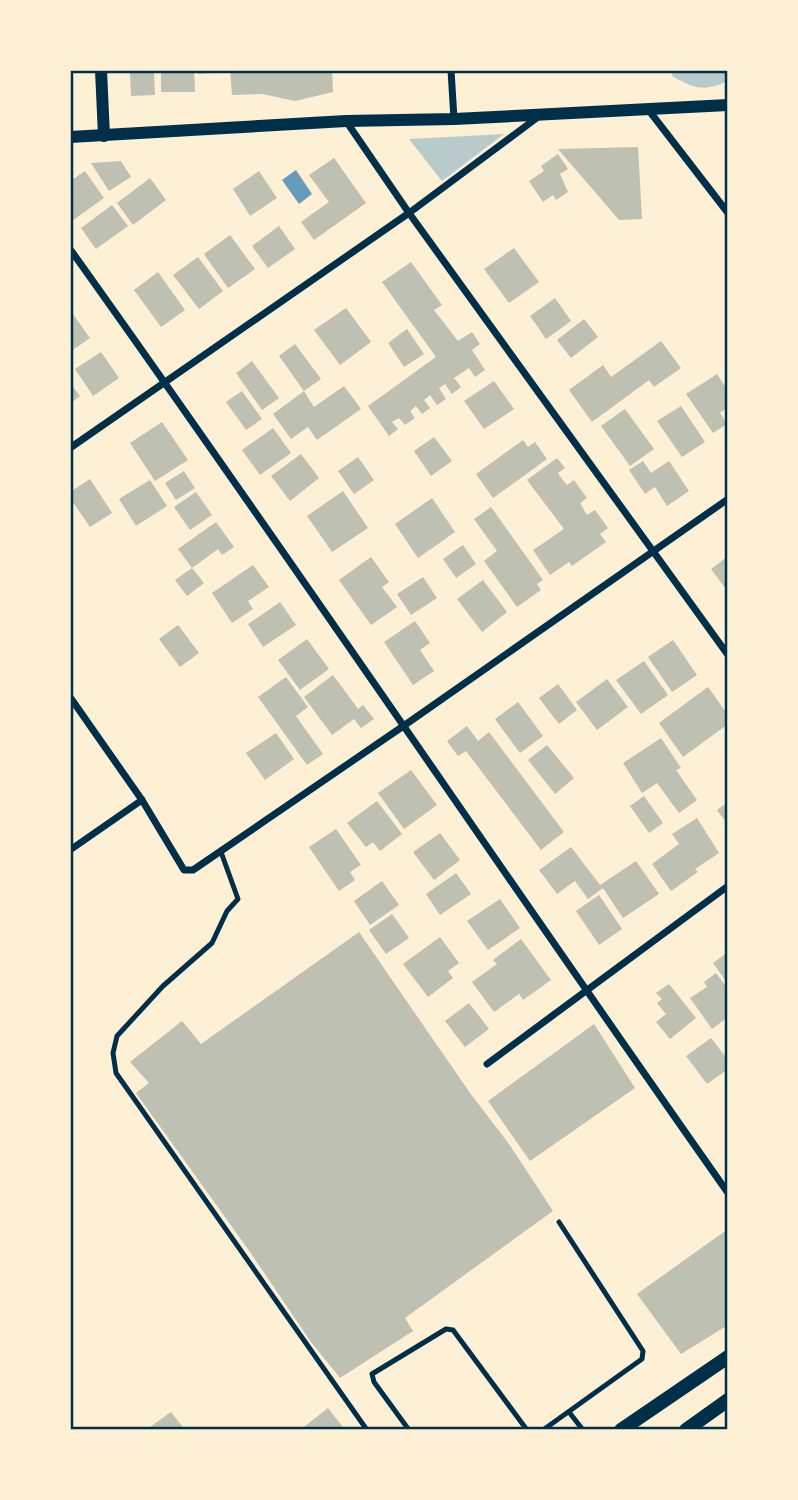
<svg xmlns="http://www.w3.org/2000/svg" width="798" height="1500" font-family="'Roboto Condensed',sans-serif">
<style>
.green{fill:#b9caca}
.water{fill:#669bbc}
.building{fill:#bec0b2}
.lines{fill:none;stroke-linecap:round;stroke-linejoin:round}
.service{stroke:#003049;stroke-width:5}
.minor{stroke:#003049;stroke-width:7}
.tertiary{stroke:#003049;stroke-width:12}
.secondary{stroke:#003049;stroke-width:14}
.neatline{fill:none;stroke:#003049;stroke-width:2.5}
</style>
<rect width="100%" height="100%" fill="#fdf0d5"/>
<g class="green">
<path d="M673,70H728V81C704,92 695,89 672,76Z"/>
<polygon points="504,134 442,181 409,139"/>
</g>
<polygon class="water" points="296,170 312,194 299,204 282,180"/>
<g class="building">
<polygon points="161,70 194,70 195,92 161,92"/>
<polygon points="198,70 225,70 225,72 198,74"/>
<polygon points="230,70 332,70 333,92 295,101 262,94 232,95"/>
<polygon points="130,71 154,71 155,95 131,96"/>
<polygon points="638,147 642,219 619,220 558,149"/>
<polygon points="558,154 568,169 560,174 568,192 556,200 553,195 543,202 529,181 544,171 541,166"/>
<polygon points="334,158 366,203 314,240 301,222 329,202 309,175"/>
<polygon points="121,161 131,177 109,191 91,163"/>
<polygon points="85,171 104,198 72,221 70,218 70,181"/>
<polygon points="259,171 277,198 250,216 233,189"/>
<polygon points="150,178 166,200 133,225 117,203"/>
<polygon points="112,205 128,226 96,249 81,228"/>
<polygon points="279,226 295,249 268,268 252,246"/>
<polygon points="230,235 255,269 228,288 204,254"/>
<polygon points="514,248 539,282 509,303 484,269"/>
<polygon points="198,257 223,291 199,309 173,275"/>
<polygon points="411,262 442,305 434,310 458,341 472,332 480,344 472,350 485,370 475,377 469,368 454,378 461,387 452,394 445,384 439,388 446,399 437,405 430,395 424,400 430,408 422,414 416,406 410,411 415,418 405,425 399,418 392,422 398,429 389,436 368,406 436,357 382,282"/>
<polygon points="158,272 185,310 161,327 134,290"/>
<polygon points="555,298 571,321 546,339 530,316"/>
<polygon points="346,308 371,342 340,365 314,330"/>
<polygon points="70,310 90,338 70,352"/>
<polygon points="584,319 598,337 571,358 557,340"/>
<polygon points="407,329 424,354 404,367 388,343"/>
<polygon points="661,341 681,368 654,387 649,380 592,422 569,390 603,365 611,377"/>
<polygon points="295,344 321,379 304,391 279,356"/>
<polygon points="101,352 119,378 93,396 75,369"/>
<polygon points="252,361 279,398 262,410 236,373"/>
<polygon points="717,374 728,391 728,407 720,413 727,424 713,433 686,394"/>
<polygon points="494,381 514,409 484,429 464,401"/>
<polygon points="70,383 80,396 70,404"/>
<polygon points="344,386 361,409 317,440 308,427 291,439 273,414 304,391 314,407"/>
<polygon points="242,391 262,419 246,430 226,402"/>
<polygon points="681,406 705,442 682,457 657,421"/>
<polygon points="625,409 654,449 630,466 601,426"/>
<polygon points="162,422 188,460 155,481 130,443"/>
<polygon points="273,428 291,453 260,475 242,450"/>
<polygon points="434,437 452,461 431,476 414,451"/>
<polygon points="523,440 528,447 535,442 547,459 493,498 476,474"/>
<polygon points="301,454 319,478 290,501 271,476"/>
<polygon points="358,457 374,480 354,494 338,471"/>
<polygon points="557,458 565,468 558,473 562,479 567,485 574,480 587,498 580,503 587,515 595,510 608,528 600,534 606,542 572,566 569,562 550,575 533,550 564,529 527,480"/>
<polygon points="643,461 651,473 669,461 689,491 667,506 655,487 645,494 629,470"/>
<polygon points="184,471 195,488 176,500 165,483"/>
<polygon points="90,479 112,513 90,527 70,498 70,492"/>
<polygon points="150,480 167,506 136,526 119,499"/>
<polygon points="343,491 368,528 332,552 307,516"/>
<polygon points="196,492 212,515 190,530 174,507"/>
<polygon points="432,498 455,532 418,558 395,524"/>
<polygon points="491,507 543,580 537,584 541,590 517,607 484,561 497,551 474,519"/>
<polygon points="216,522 234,547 222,555 218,549 192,568 178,549"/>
<polygon points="463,545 476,564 456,578 443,559"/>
<polygon points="728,556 728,592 711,569"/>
<polygon points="371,557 389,582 382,587 397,607 371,625 339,580"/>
<polygon points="253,565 269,587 248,601 253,609 232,623 212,593"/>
<polygon points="192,568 204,583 187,596 175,580"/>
<polygon points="423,577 437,598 411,615 397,594"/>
<polygon points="483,580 507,612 482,632 457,599"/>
<polygon points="280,602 296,625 263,647 248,624"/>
<polygon points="415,621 430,643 420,650 434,671 413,685 384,642"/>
<polygon points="178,625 199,653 180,667 159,639"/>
<polygon points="307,639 329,669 300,690 278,660"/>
<polygon points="673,640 697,675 672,692 648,657"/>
<polygon points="644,661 668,695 641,714 616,680"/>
<polygon points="333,675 358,709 363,705 374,719 361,728 354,719 332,735 304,697"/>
<polygon points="286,677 308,707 296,716 323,754 307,765 258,697"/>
<polygon points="607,679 628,707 597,730 576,702"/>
<polygon points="558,684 577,710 559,724 539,698"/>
<polygon points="708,687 728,715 728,724 683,757 659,723"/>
<polygon points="518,702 543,736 520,753 495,719"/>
<polygon points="467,726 478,741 489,732 564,832 541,850 466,751 458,756 447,741"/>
<polygon points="276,733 294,759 265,780 246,753"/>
<polygon points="661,738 681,768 676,770 697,800 679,813 657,783 642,793 623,763"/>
<polygon points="547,745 574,778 555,794 528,760"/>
<polygon points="411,770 437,805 404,829 378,793"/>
<polygon points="644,796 663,823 649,833 630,806"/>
<polygon points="377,801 402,834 380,851 373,842 366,847 347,823"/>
<polygon points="728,802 728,825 717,810"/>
<polygon points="697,818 719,853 695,869 698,872 671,891 652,864 679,844 672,834"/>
<polygon points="336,829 361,865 350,872 355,880 339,891 309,847"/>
<polygon points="440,833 460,860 434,880 413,852"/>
<polygon points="571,847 600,885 636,861 659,894 623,918 603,888 588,899 575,881 557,894 539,870"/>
<polygon points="456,873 471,894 440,915 426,894"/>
<polygon points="382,881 399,905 370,925 354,901"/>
<polygon points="599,895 622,929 599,945 576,911"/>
<polygon points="500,899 520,928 488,950 467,921"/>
<polygon points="392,914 409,938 386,954 369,930"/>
<polygon points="359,932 470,1093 509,1144 553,1211 405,1318 413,1331 340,1378 311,1342 250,1252 136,1093 149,1083 130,1062 182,1021 201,1044"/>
<polygon points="440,937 459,963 448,971 453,978 428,997 403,964"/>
<polygon points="521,939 551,980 523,1000 519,994 494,1012 472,982 497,964 493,960"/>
<polygon points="728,952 728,984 713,963"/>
<polygon points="716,973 728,989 728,1017 712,1029 690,998 707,987 704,982"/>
<polygon points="669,984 696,1018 670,1039 656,1022 666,1014 657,1003 662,999 656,993"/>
<polygon points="469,1003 489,1029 465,1047 445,1021"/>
<polygon points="594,1024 635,1088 530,1161 488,1101"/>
<polygon points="711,1038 728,1060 728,1069 707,1084 686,1056"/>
<polygon points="728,1229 728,1325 681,1354 637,1294"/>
<polygon points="328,1408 345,1430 300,1430"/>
<polygon points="171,1412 185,1430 146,1430"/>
</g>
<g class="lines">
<g class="service">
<polyline points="221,852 238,899 227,911 212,943 163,986 117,1036 113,1053 116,1073 367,1430"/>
<polyline points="569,1412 583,1430"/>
<polyline points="409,1430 374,1382 372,1374 446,1329 453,1330 527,1430"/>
<polyline points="543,1430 642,1359 643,1351 559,1222"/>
</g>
<g class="minor">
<polyline points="451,70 454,119"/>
<polyline points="647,108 728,213"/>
<polyline points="346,121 409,213 728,655"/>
<path d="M70,249C293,561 507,879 728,1193"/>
<polyline points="70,448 409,213 538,117"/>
<polyline points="70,697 142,800 184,870 193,870 402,727 728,499"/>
<polyline points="70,850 142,800"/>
<polyline points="487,1064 728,886"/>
</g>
<g class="tertiary">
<polyline points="101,70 104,136"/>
<polyline points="70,137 346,121 454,119 728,105"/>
</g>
<g class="secondary">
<polyline points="621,1430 728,1357"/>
<polyline points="686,1430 728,1400"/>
</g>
</g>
<rect width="798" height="1500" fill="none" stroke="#fdf0d5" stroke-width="144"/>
<rect x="72" y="72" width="654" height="1356" class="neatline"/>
</svg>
